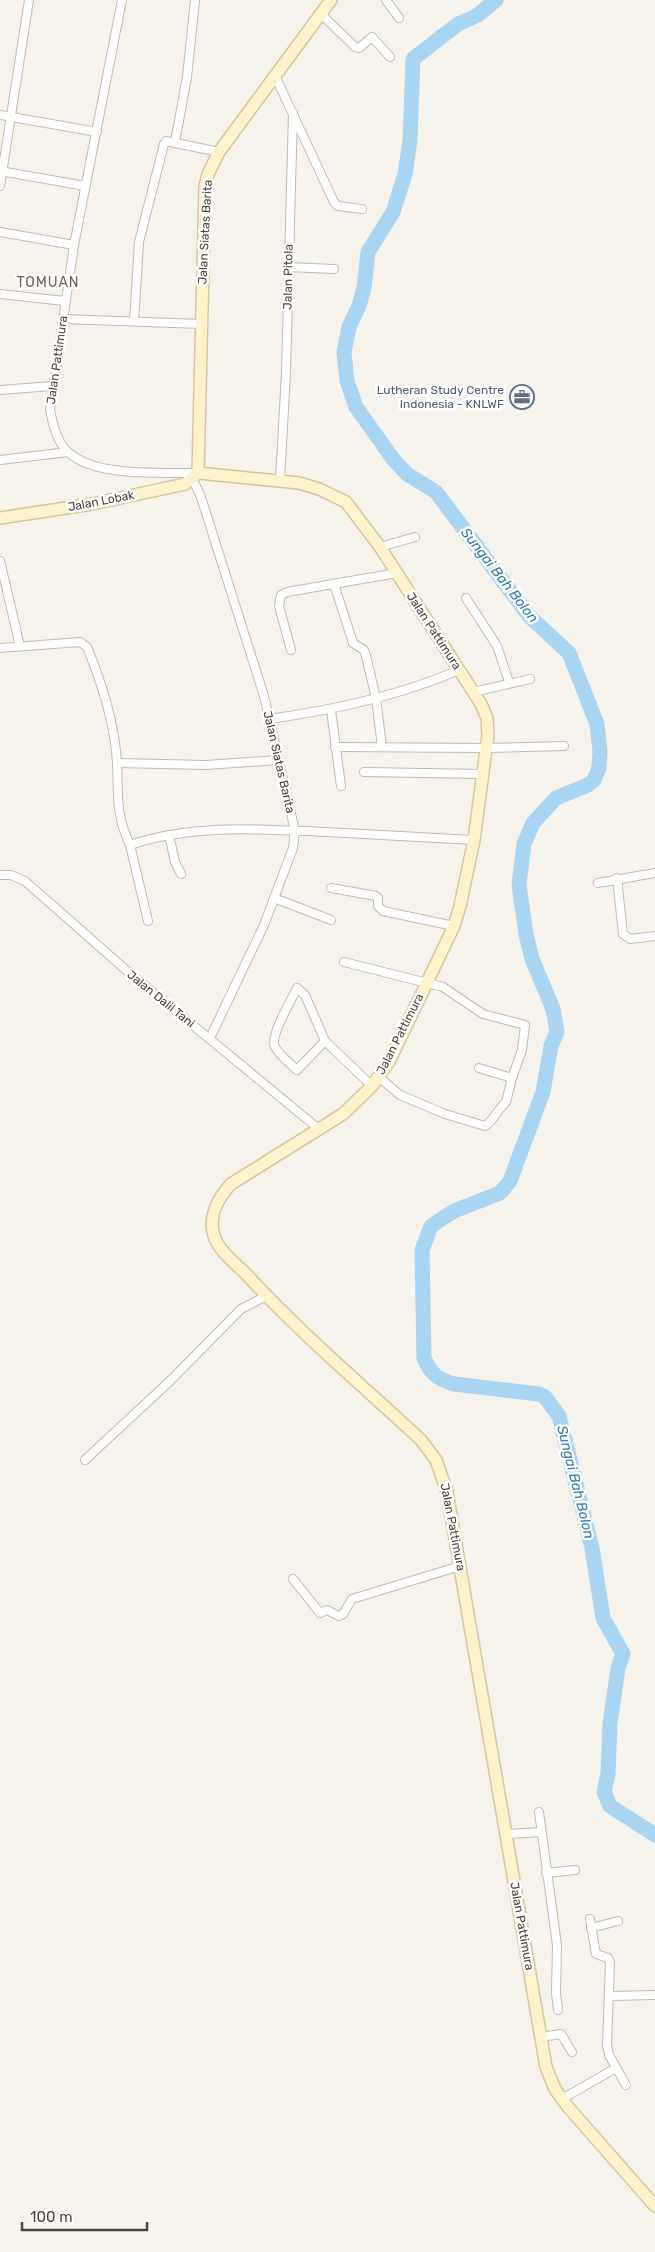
<svg xmlns="http://www.w3.org/2000/svg" width="655" height="2252" font-family="Rubik,sans-serif">
<style>
.lines{fill:none;stroke-linecap:round;stroke-linejoin:round}
.river{stroke:#a9d4f2;stroke-width:15}
.street-casing{stroke:#c2bbae;stroke-width:10}
.secondary-casing{stroke:#d6c79b;stroke-width:14}
.street{stroke:#fff;stroke-width:8}
.secondary{stroke:#fff3cd;stroke-width:11}
.labels{text-anchor:middle;stroke-width:5;stroke-linejoin:round;paint-order:stroke}
.street-label{font-size:12px;fill:#4b4439;stroke:#fff}
.service-label{font-size:12px;fill:#4e5e75;stroke:#fff;text-anchor:end}
.neighbourhood-label{font-size:14px;letter-spacing:1px;fill:#6e6250;stroke:#fff}
.water-label{font-size:14px;font-style:italic;fill:#2e7ab2;stroke:#fff}
</style>
<rect width="100%" height="100%" fill="#f6f3ec"/>
<g class="lines">
<path class="river" d="M496,0L478,15L458,24L413,59L410,141L405,174L393,212L368,252L364,288L359,306L349,327L344,352L347,381L356,407L393,459L407,474L436,492L530,617L569,653L597,724L600,752L599,768L594,780L588,785L556,798L533,823L524,844L519,885L526,934L532,959L553,1009L557,1032L551,1046L543,1092L510,1181L500,1193L454,1211L431,1226L422,1250L424,1358C431,1374 437,1379 454,1384L539,1394L545,1397L559,1416L592,1548L603,1618L623,1654L618,1668L610,1724L608,1774L604,1792L610,1806L655,1835"/>
<defs>
<g id="street">
<path d="M122,0L74,245L50,410C53,425 57,442 68,452C96,478 162,472 198,473"/>
<polyline points="386,0 399,18"/>
<polyline points="321,14 355,47 359,48 372,37 390,57"/>
<polyline points="276,78 334,202 338,206 362,209"/>
<polyline points="0,115 97,132"/>
<polyline points="175,142 187,77 195,0"/>
<polyline points="0,171 85,186"/>
<polyline points="0,186 29,0"/>
<polyline points="0,232 74,245"/>
<polyline points="288,267 334,269"/>
<polyline points="0,294 65,301"/>
<polyline points="63,319 201,324"/>
<polyline points="134,321 139,242 164,144 166,141 219,152"/>
<polyline points="0,390 52,386"/>
<polyline points="0,460 68,452"/>
<polyline points="193,480 201,497 264,696 295,831 293,848 264,925 210,1038"/>
<polyline points="280,480 286,373 293,113"/>
<polyline points="380,547 415,537"/>
<polyline points="0,561 20,646"/>
<polyline points="334,584 353,643 364,650 366,656 376,698 382,747"/>
<polyline points="466,598 497,646 509,682"/>
<path d="M0,648L80,642L87,647C101,681 112,714 116,751C120,787 113,810 130,845C193,824 260,829 326,832C375,835 425,837 474,840"/>
<polyline points="291,650 279,606 281,595 287,592 397,573"/>
<polyline points="473,692 530,679"/>
<polyline points="331,710 341,786"/>
<path d="M269,719C334,710 399,696 459,670"/>
<polyline points="335,747 486,748 564,746"/>
<polyline points="117,763 206,765 278,760"/>
<polyline points="364,772 483,774"/>
<polyline points="169,835 175,862 181,874"/>
<polyline points="130,845 148,921"/>
<polyline points="0,875 11,875 25,881 126,970 320,1130"/>
<polyline points="617,878 623,934 630,939 655,936"/>
<polyline points="598,883 655,873"/>
<polyline points="331,888 376,896 378,898 378,906 383,911 454,926"/>
<polyline points="274,898 331,920"/>
<polyline points="344,962 443,987 483,1014 525,1025 522,1050 512,1078 479,1068"/>
<path d="M325,1041L297,1070C291,1064 279,1055 275,1047C269,1037 292,999 297,988L305,995L325,1041L372,1086"/>
<path d="M379,1077L400,1095L445,1114L485,1126C495,1119 497,1110 506,1102L512,1078"/>
<polyline points="85,1460 171,1380 241,1309 266,1296"/>
<polyline points="293,1579 320,1613 327,1610 339,1616 343,1614 352,1599 460,1566"/>
<polyline points="539,1812 557,1945 556,1993 558,2010"/>
<polyline points="506,1834 541,1832"/>
<polyline points="546,1873 575,1870"/>
<polyline points="590,1919 596,1954 608,1958 610,1962 607,2045 609,2055 626,2085"/>
<polyline points="591,1928 618,1921"/>
<polyline points="610,1996 655,1995"/>
<polyline points="541,2037 561,2034 572,2052"/>
<polyline points="562,2099 616,2068"/>
</g>
<g id="secondary">
<path d="M198,473L299,483L319,489L346,502L380,547L481,704L487,718L488,735L474,840L460,906L454,926L389,1062L372,1086L343,1114L231,1184C218,1198 208,1217 214,1236C219,1251 235,1263 246,1274C300,1333 362,1385 421,1440L436,1460L447,1492L546,2067L555,2089L568,2107L655,2206"/>
<polyline points="198,473 205,187 208,174 219,152 331,0"/>
<polyline points="0,518 92,504 185,484 198,473"/>
</g>
</defs>
<use href="#street" class="street-casing"/>
<use href="#secondary" class="secondary-casing"/>
<use href="#street" class="street"/>
<use href="#secondary" class="secondary"/>
</g>
<defs>
<symbol id="office-ring" viewBox="-11 -11 22 22"><circle r="9.5" fill="#fff" stroke="#5c6f8a" stroke-width="1.5"/><path d="M-6-3h4V-5.5h4V-3h4V5H-6ZM-1-4.5V-3h2v-1.5ZM-6 0V1H6V0Z" fill="#5c6f8a"/></symbol>
</defs>
<g fill-rule="evenodd">
<use href="#office-ring" x="508" y="383" width="28" height="28"/>
</g>
<g class="labels">
<g class="street-label">
<text transform="translate(205 232) rotate(-87)" y="4">Jalan Siatas Barita</text>
<text transform="translate(288 277) rotate(-89)" y="4">Jalan Pitola</text>
<text transform="translate(57 360) rotate(-82)" y="4">Jalan Pattimura</text>
<text transform="translate(101 501) rotate(-11)" y="4">Jalan Lobak</text>
<text transform="translate(434 631) rotate(57)" y="4">Jalan Pattimura</text>
<text transform="translate(279 762) rotate(77)" y="4">Jalan Siatas Barita</text>
<text transform="translate(161 999) rotate(39)" y="4">Jalan Dalil Tani</text>
<text transform="translate(400 1034) rotate(-63)" y="4">Jalan Pattimura</text>
<text transform="translate(453 1527) rotate(79)" y="4">Jalan Pattimura</text>
<text transform="translate(522 1926) rotate(80)" y="4">Jalan Pattimura</text>
</g>
<g class="service-label">
<text x="504" y="394">Lutheran Study Centre<tspan x="504" dy="14">Indonesia - KNLWF</tspan></text>
</g>
<g class="neighbourhood-label">
<text x="48" y="287">TOMUAN</text>
</g>
<g class="water-label">
<text transform="translate(500 575) rotate(52)" y="5">Sungai Bah Bolon</text>
<text transform="translate(576 1482) rotate(76)" y="5">Sungai Bah Bolon</text>
</g>
</g>
<path d="M22 2222v8h125v-8" fill="none" stroke="#4b4439" stroke-width="2.5"/>
<text x="30" y="2222" font-size="15" fill="#4b4439" stroke="#ffffff" stroke-width="4" paint-order="stroke">100 m</text>
</svg>
